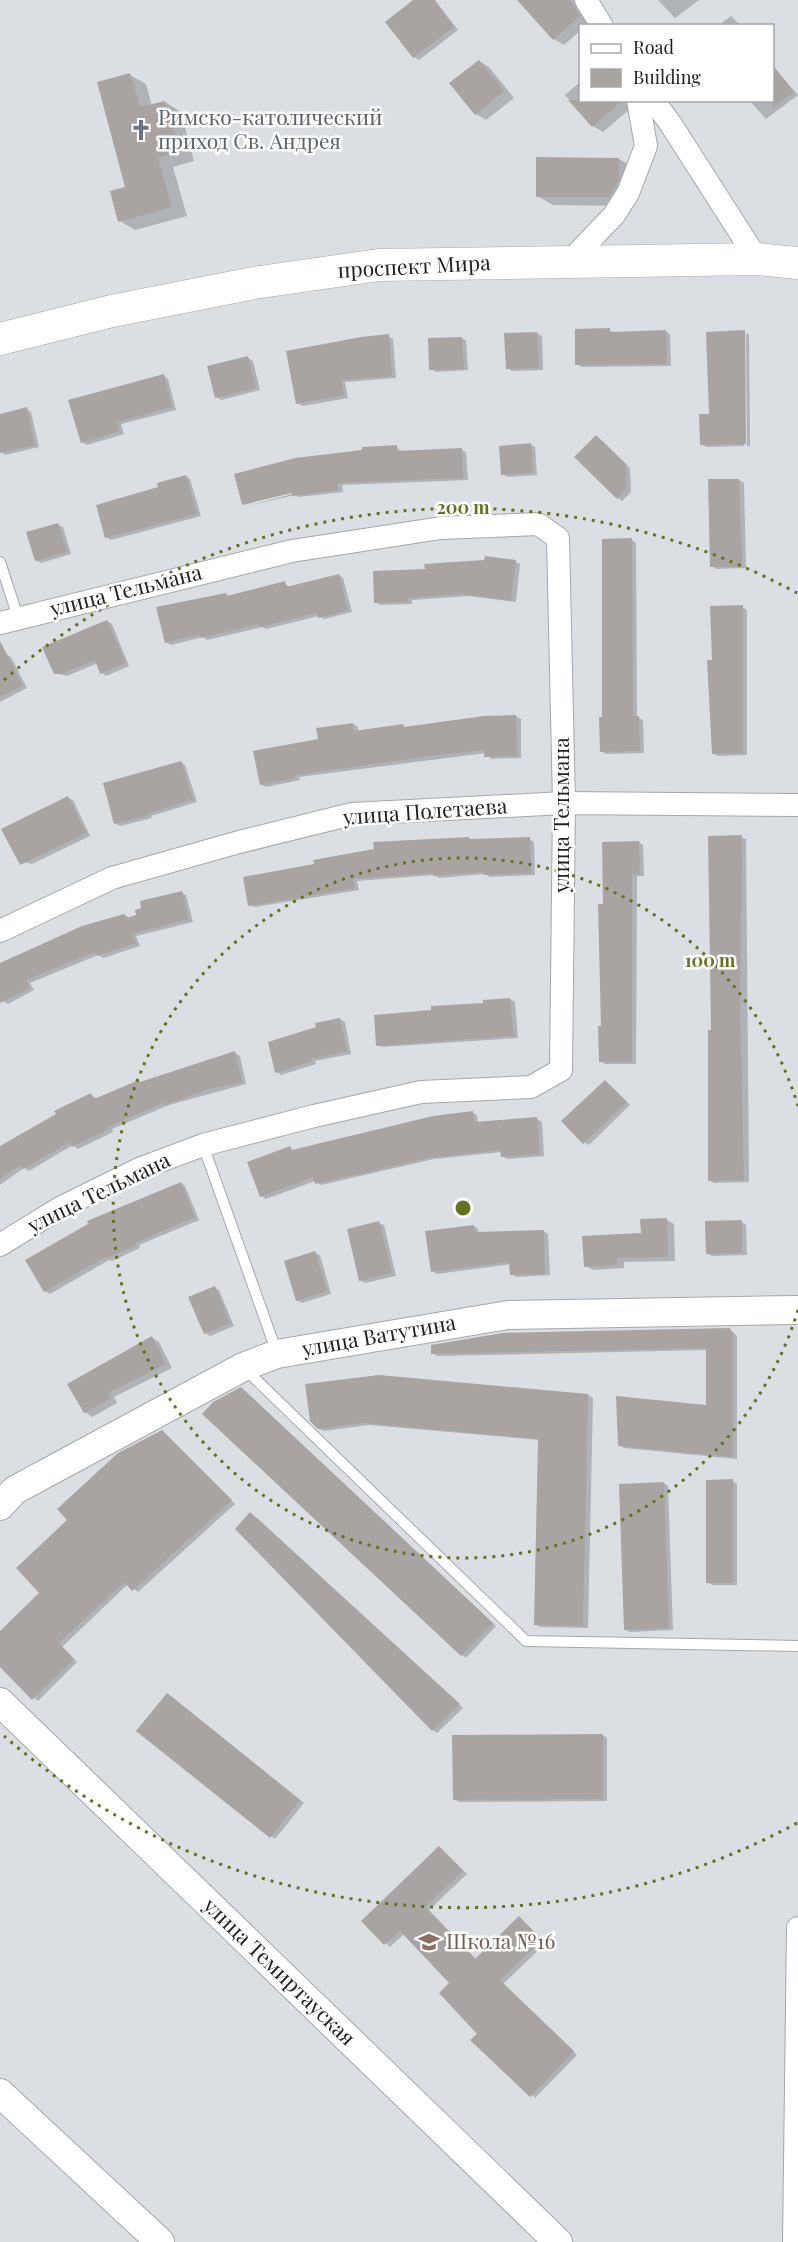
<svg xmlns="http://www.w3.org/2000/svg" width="798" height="2242" font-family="'Playfair Display',serif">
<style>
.shadow{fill:#0003}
.building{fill:#a9a4a1}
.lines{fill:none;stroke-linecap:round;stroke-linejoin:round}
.service-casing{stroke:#a4a7ab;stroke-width:12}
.minor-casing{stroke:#a4a7ab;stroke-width:24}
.tertiary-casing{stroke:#a4a7ab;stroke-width:30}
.secondary-casing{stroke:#a4a7ab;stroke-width:33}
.service{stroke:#fff;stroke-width:10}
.minor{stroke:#fff;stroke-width:22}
.tertiary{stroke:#fff;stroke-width:28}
.secondary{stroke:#fff;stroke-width:32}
.ring{fill:none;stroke:#65711b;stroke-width:3;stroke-dasharray:3 6}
.labels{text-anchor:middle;stroke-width:5;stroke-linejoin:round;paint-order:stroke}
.worship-label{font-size:21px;fill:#5b616d;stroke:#fff;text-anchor:start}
.street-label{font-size:21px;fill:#212224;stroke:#fff}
.education-label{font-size:21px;fill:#785e54;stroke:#fff;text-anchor:start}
.centre{fill:#65711b;stroke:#fff;stroke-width:3}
.ring-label{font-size:18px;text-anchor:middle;font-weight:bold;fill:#65711b;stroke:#fff;stroke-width:5;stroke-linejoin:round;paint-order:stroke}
</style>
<rect width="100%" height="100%" fill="#dbdfe4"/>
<g class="shadow">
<polygon points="416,0 435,0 458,30 419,60 414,57"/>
<polygon points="536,0 574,0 590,23 580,26 580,31 564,45 554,39 526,8"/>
<polygon points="658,0 699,0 675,18"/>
<polygon points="731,16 741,26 718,26"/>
<polygon points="479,61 489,67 514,98 486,120 476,114"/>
<polygon points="775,69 798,95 766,119 749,100 772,100"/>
<polygon points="130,75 146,84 152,106 165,102 181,112 194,161 173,167 187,216 135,230 120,221 127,188"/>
<polygon points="580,82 580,100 624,100 631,108 603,132 593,126 565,95"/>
<polygon points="619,159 634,168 625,206 553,205 537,196"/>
<polygon points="609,330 615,333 665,331 670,334 671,366 582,367 577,364"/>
<polygon points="744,332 744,446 706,447 702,444 701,416 710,415 708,333"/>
<polygon points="537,333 542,336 543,370 512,371 507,368"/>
<polygon points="746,333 749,335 750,446 747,446"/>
<polygon points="388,336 393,339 396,378 345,382 348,398 303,406 298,403"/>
<polygon points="462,338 466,341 468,370 436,372 431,369"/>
<polygon points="248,358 253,361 260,390 221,400 216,397"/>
<polygon points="164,376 168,379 176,410 121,424 124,434 87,445 82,442"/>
<polygon points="26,409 31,412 39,447 5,455 0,451 0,415"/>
<polygon points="601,440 630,468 631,492 622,501 618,498"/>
<polygon points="530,444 535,447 537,475 507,477 503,474"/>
<polygon points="396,446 401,452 462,450 466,452 468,480 342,485 343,492 298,497 295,495 246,506 300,492 299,489 243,504 236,475 295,460 364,452 364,448"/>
<polygon points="186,476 190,479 201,516 111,540 106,537 160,488"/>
<polygon points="739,480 744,483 746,568 716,569 712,566"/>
<polygon points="58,525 63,527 71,554 41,563 36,560"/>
<polygon points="632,540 636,543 637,717 643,720 644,753 606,754 601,751 604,718"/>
<polygon points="516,562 520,564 516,602 468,596 412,600 412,604 380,605 376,602 426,571"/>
<polygon points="339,575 343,578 352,612 324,619 319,616 266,629 262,627 207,640 203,637 171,645 166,642 226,595 230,597 285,583 290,588"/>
<polygon points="742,607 747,610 747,755 718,756 713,753 713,662"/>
<polygon points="107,621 112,624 129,666 106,676 102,673 98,663 67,676 55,673"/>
<polygon points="6,654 11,657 27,688 0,702 0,657"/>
<polygon points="516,716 521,719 521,758 491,759 486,753 299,777 300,780 266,787 261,784 320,740 353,724 358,727 358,732"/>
<polygon points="181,762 185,765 197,802 151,816 152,818 120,826 115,823"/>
<polygon points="68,798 73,800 90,836 32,864 20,861"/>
<polygon points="741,837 746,839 749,1182 714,1183 709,1180 712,1032"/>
<polygon points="529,839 534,842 535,875 490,877 485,874 439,878 435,875 357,881 359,890 255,907 250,905 315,866 375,850 473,841"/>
<polygon points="639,842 643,845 644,876 637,876 636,1064 605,1064 600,1061 604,905"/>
<polygon points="181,892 186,895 193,922 136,936 140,946 103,958 98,955 30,983 34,990 8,1004 3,1001 0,994 0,964 124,915 130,918"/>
<polygon points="510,999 515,1002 518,1038 382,1047 378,1045"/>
<polygon points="340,1019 345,1022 351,1054 315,1061 316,1064 281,1075 277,1072"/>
<polygon points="235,1053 240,1056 246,1084 169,1105 112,1129 113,1132 78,1149 73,1145 29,1171 24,1168 0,1185 0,1147 91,1095 97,1099"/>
<polygon points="605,1081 630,1105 589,1145 584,1142"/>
<polygon points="473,1113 477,1115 478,1123 537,1119 542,1122 544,1156 507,1159 502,1156 502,1152 434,1159 321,1185 315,1181 266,1199 261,1196 290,1148 295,1151"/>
<polygon points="181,1183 185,1186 199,1220 139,1245 140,1248 112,1261 109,1260 50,1294 45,1291"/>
<polygon points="667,1220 674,1224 675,1261 624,1262 624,1268 593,1270 586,1266"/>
<polygon points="741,1222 746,1224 747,1255 712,1256 707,1253"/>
<polygon points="379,1223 384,1225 396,1276 365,1283 360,1280"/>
<polygon points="474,1226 478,1229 479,1234 543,1231 548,1234 550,1275 516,1277 511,1274 511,1264 437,1274 432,1271"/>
<polygon points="315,1253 320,1255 331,1294 302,1303 297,1300"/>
<polygon points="215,1288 219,1290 234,1326 210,1336 205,1333"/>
<polygon points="730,1329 737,1336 737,1459 624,1448 619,1445 707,1406 708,1350 437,1356 432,1353"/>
<polygon points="152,1338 159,1342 172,1368 114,1397 117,1403 92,1417 85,1412"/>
<polygon points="246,1392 496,1626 466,1658 462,1655"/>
<polygon points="588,1395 593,1398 588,1628 540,1627 535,1624 540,1440 369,1425 324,1431 318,1428"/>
<polygon points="162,1431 235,1504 138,1592 128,1584 62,1647 77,1662 38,1701 0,1665 0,1633 41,1593"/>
<polygon points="732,1481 737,1484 737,1585 712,1585 707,1582"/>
<polygon points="664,1483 668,1486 673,1630 630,1632 625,1629"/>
<polygon points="255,1516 463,1708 437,1733 433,1730"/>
<polygon points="172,1697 304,1803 275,1839 271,1836"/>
<polygon points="602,1735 607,1738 607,1801 459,1802 454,1799"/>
<polygon points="440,1847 467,1874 429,1910 476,1959 519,1918 546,1943 503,1984 577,2055 535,2098 479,2034 452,1983 404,1934 390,1947 363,1921"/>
</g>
<g class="building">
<polygon points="413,0 434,0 454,27 413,58 385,22"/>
<polygon points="517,0 570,0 580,16 553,40"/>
<polygon points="479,60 504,91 475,115 449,83"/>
<polygon points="772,64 794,92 772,108"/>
<polygon points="130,73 140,107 165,101 179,152 158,158 172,207 118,222 110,191 125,187 97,82"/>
<polygon points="568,100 623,100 592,127"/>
<polygon points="536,157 619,158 619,179 609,197 536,197"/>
<polygon points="610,328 610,332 666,330 667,364 575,365 575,329"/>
<polygon points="745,330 746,444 700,445 699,414 709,414 706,332"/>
<polygon points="537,332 539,368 506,369 504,333"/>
<polygon points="389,334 392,376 341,380 344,395 296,404 286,351 361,337"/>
<polygon points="462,337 464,369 429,370 428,338"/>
<polygon points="248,356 256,388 215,398 207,366"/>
<polygon points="164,374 172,407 117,422 120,431 81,443 68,400"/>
<polygon points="27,407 35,445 0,453 0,414"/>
<polygon points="596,435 626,464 626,489 617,499 574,457"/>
<polygon points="531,443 533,473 501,475 499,446"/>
<polygon points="397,445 397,451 462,448 463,478 337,483 338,490 292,496 292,493 242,505 234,474 295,458 362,450 362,447"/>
<polygon points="186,475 197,514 105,538 96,505 158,487 157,483"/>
<polygon points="708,479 739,479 742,567 710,567"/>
<polygon points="58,523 67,552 35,561 26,532"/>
<polygon points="632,538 633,716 639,716 640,751 600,752 599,717 602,717 602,539"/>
<polygon points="485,556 516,560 511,600 462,594 408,598 408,602 374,603 373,571 425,569 424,564 484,560"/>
<polygon points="339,574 348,610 318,618 317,613 260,627 259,624 201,638 200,634 165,643 156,607 226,593 227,596 285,581 286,587"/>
<polygon points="743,605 743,753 712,754 707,660 712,660 710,606"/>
<polygon points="107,620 126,663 100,674 95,660 61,674 54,674 42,647"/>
<polygon points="0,641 23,686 0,697"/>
<polygon points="516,715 517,756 484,757 484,750 431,756 295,775 296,778 260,785 253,751 318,739 316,728 353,723 354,731 403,724 404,727 484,716"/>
<polygon points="181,761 193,799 147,814 148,816 114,824 103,783"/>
<polygon points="68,796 86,833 20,865 1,829"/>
<polygon points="742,835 740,1006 744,1180 708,1181 708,1030 711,1030 708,836"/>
<polygon points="469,837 470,839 530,837 531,873 484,875 484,872 433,876 433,873 353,879 355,888 248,906 243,877 314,864 313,860 374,849 373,842"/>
<polygon points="639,841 640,874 632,874 632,1062 599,1062 598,1026 601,1026 598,904 603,904 602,842"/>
<polygon points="182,891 189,919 132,934 136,943 97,956 95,952 26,980 30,988 0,1003 0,963 82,926 124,914 127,918 136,915 135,910 141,908 140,901"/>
<polygon points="510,998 514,1036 376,1046 374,1015 431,1010 431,1006 483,1003 483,1000"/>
<polygon points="340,1018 347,1051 311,1059 312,1061 275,1073 268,1042 316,1027 315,1023"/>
<polygon points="235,1051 242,1082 206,1090 165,1105 165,1102 108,1127 109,1129 72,1147 70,1142 23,1169 20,1165 0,1179 0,1146 56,1114 54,1111 91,1093 94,1099 139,1080 140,1082"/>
<polygon points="605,1080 627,1102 583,1144 561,1121"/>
<polygon points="473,1111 474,1122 537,1117 540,1154 501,1157 500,1150 429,1158 315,1184 313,1177 260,1197 247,1162 290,1146 292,1150 433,1116"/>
<polygon points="181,1182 195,1217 135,1243 136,1245 106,1259 105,1257 44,1292 25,1260 88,1224 87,1221"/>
<polygon points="667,1218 668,1257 617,1258 617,1265 584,1267 582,1236 641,1233 640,1219"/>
<polygon points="742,1220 742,1253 706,1254 705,1221"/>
<polygon points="379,1221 392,1273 359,1281 347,1229"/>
<polygon points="474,1225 475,1232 544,1230 545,1274 510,1275 509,1262 431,1272 425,1231"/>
<polygon points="315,1251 327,1291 296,1301 284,1261"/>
<polygon points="215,1286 230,1323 204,1334 188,1297"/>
<polygon points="730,1328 730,1332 733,1332 733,1457 618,1446 616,1396 706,1405 706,1348 431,1354 431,1345 502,1333"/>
<polygon points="152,1336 166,1364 108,1393 111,1398 84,1413 67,1384"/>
<polygon points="379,1375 588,1394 583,1626 534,1625 538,1439 363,1423 318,1429 310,1421 305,1384"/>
<polygon points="241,1387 493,1623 461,1656 202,1414 213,1402"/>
<polygon points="162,1430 232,1500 132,1591 124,1582 59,1643 74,1659 32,1700 0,1667 0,1631 39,1593 16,1568 67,1520 57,1509 118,1453"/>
<polygon points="733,1479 733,1583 706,1583 706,1480"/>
<polygon points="664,1482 669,1628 624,1630 619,1484"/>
<polygon points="250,1512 460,1704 432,1731 235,1529"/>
<polygon points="167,1693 300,1800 270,1838 136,1731"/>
<polygon points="603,1734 603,1799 453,1800 452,1735"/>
<polygon points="439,1846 463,1871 425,1907 475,1959 519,1916 542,1940 500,1980 574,2051 530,2097 470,2040 477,2034 439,1993 449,1983 400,1931 384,1945 361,1921"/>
</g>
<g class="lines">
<defs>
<g id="service">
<polyline points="0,562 18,617"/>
<polyline points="203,1145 277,1353"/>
<polyline points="245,1369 526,1641 798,1646"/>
</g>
<g id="minor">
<polyline points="586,0 602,26"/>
<polyline points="653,100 670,123 757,259"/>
<polyline points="571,260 614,215 628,193 646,146 638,100"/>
<polyline points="0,623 292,551 441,528 538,524 558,538 564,803 561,1070 531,1087 421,1092 314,1116 203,1145 139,1169 60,1208 0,1245"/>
<polyline points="0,931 112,878 239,842 352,814 564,803 798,805"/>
<polyline points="794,2242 798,1928"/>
</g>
<g id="tertiary">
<polyline points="0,1506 15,1490 243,1367 277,1354 508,1315 798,1310"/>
<polyline points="0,1702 558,2242"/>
<polyline points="0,2093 160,2242"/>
</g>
<polyline id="secondary" points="0,339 112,311 254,283 379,265 757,259 798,263"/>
</defs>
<use href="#service" class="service-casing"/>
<use href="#minor" class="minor-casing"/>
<use href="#tertiary" class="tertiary-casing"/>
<use href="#secondary" class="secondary-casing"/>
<use href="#service" class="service"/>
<use href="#minor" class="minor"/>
<use href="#tertiary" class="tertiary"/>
<use href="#secondary" class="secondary"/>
</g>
<g class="ring">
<path d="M798 1310A350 350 0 1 1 798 1106"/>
<path d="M797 1823A700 700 0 0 1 4 1736M4 680A700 700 0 0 1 797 593"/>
</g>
<defs>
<symbol id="church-bare" viewBox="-9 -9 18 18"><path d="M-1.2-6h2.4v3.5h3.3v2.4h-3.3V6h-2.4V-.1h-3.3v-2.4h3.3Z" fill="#6b7280" stroke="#fff" stroke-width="2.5" paint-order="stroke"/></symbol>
<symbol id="school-bare" viewBox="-9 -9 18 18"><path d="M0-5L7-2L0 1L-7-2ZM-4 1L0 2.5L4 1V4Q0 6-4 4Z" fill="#8d6e63" stroke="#fff" stroke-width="2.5" paint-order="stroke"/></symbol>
</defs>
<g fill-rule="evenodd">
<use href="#church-bare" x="126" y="115" width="30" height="30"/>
<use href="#school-bare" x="414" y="1927" width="30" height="30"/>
</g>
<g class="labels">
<g class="worship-label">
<text x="158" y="125">Римско-католический<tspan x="158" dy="24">приход Св. Андрея</tspan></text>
</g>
<g class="street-label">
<text transform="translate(414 267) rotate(-3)" y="7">проспект Мира</text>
<text transform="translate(126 591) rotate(-14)" y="7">улица Тельмана</text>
<text transform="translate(425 812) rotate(-4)" y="7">улица Полетаева</text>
<text transform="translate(562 815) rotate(-90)" y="7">улица Тельмана</text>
<text transform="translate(99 1193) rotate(-26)" y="7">улица Тельмана</text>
<text transform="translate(379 1336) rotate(-10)" y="7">улица Ватутина</text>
<text transform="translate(279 1972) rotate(44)" y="7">улица Темиртауская</text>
</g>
<g class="education-label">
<text x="446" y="1949">Школа №16</text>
</g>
</g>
<circle cx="463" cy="1208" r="9" class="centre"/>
<g class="ring-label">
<text x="463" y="514">200 m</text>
<text x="710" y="967">100 m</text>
</g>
<rect x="579" y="24" width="195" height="78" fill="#ffffff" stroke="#a6a7a7" stroke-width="1.5"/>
<rect x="591" y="44" width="30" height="9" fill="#ffffff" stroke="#a6a7a7" stroke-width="1.5"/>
<text x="633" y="54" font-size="18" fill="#212224">Road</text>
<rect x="591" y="69" width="30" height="18" fill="#a9a4a1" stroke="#a6a7a7" stroke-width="1.5"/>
<text x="633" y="84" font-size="18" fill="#212224">Building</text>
</svg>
